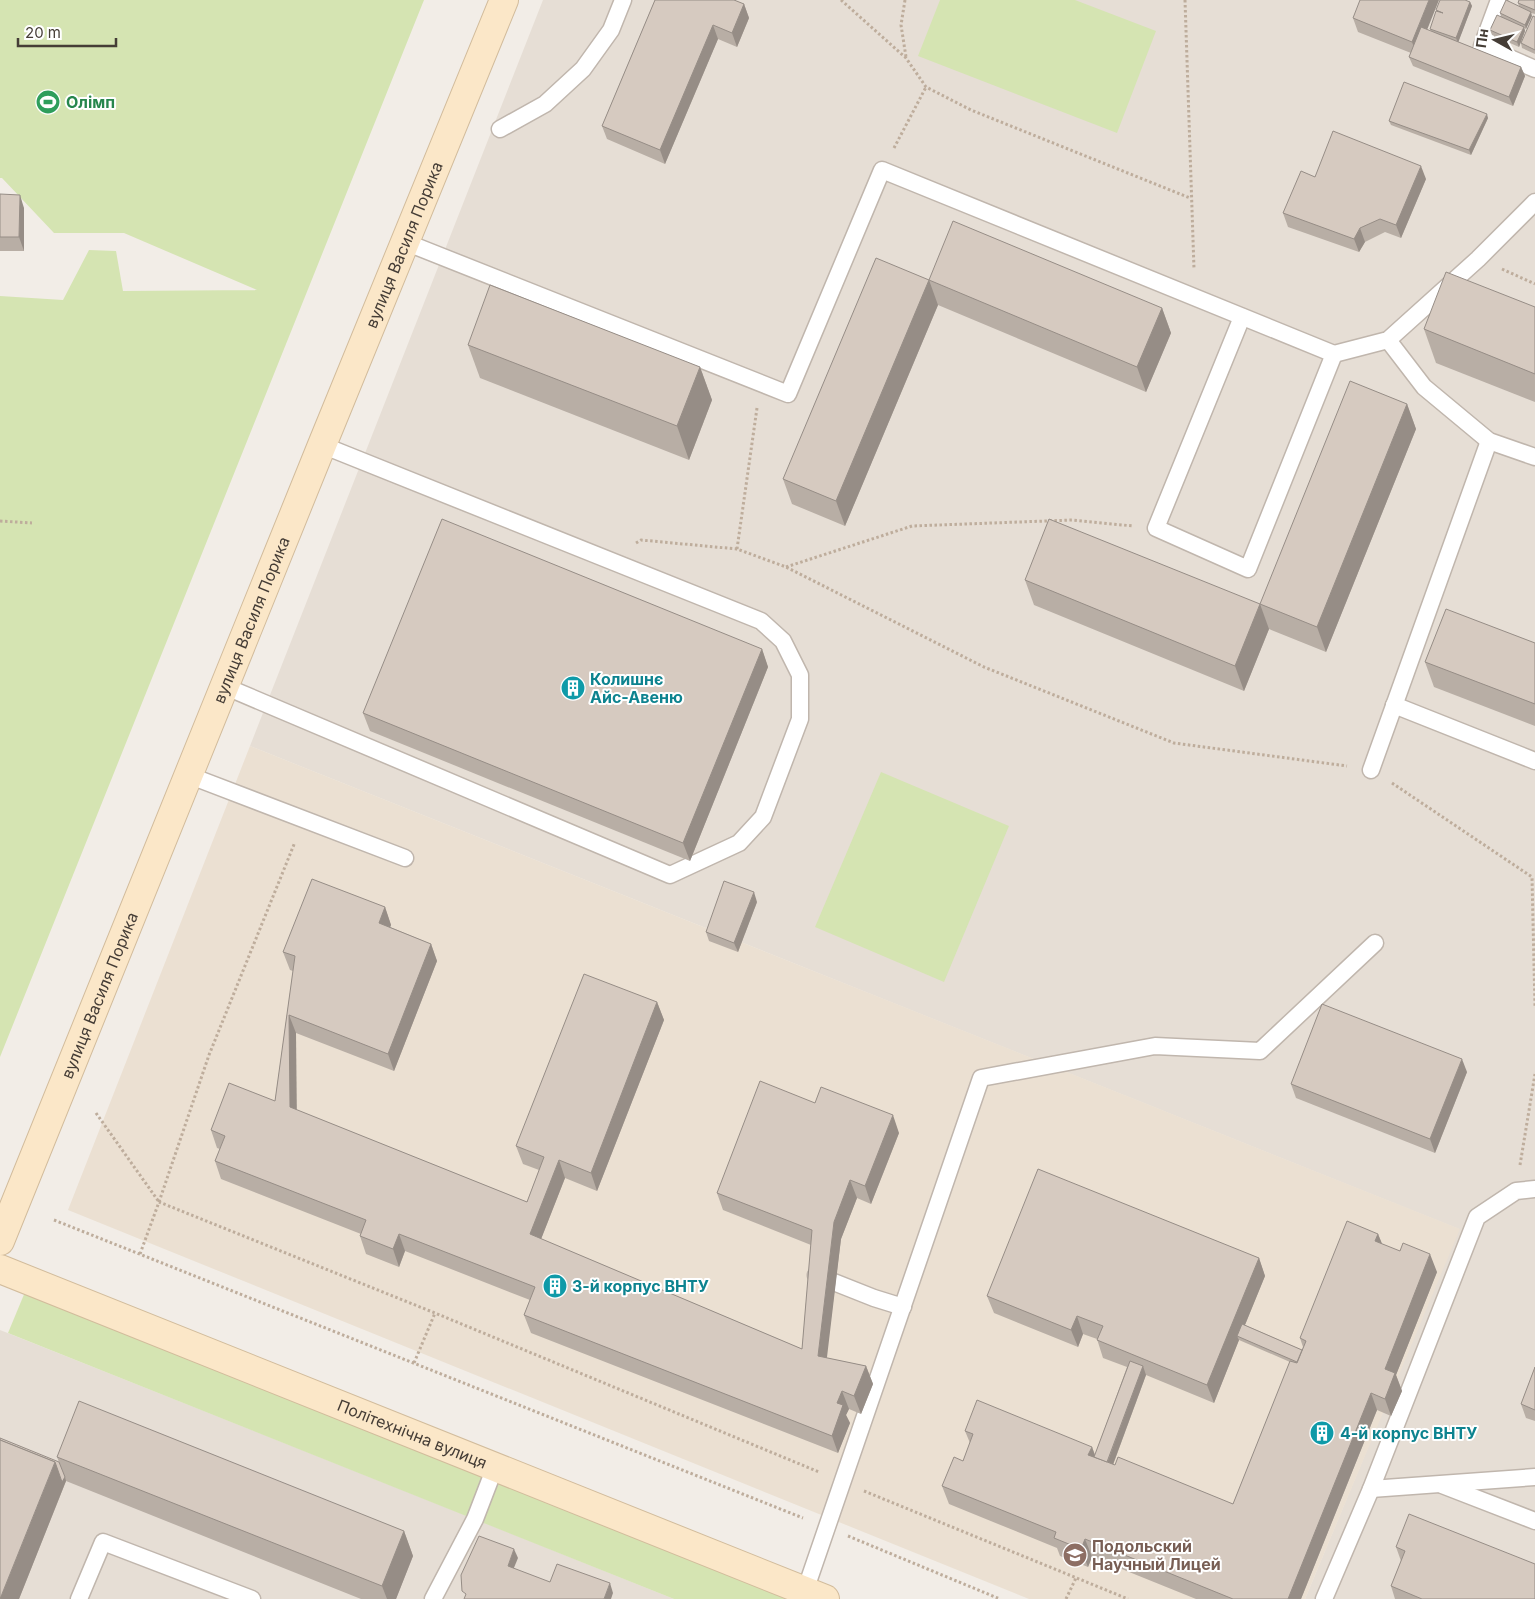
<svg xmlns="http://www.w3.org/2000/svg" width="1535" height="1599" font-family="Inter,sans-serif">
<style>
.residential{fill:#e6ded5}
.education{fill:#ebe0d2}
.green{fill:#d5e4b2}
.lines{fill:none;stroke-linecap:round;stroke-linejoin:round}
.lane-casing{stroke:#c0b6ad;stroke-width:19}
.secondary-casing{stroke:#d2bc9c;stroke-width:30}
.path{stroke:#bead9c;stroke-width:3;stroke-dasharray:2.5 2.5;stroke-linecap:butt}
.lane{stroke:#fff;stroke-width:16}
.secondary{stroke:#fbe7c8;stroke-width:28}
.wall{fill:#b8aea5;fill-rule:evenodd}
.shaded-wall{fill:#968d86}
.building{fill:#d6cac0;stroke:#968d86}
.labels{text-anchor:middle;stroke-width:4;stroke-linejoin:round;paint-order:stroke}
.leisure-label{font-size:16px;font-weight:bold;fill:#27864d;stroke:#fff;text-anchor:start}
.street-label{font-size:16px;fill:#453d36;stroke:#fff}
.culture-label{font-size:16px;font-weight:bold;fill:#0d838f;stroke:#fff;text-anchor:start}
.education-label{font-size:16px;font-weight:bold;fill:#785e54;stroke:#fff;text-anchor:start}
</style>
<rect width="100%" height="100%" fill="#f2ede7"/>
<g class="residential">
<polygon points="543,0 1535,0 1535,1599 1305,1599 1459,1229 250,746"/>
<polygon points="0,1330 475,1519 674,1599 0,1599"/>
</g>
<polygon class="education" points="250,746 1460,1229 1305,1599 1029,1599 68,1210"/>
<g class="green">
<polygon points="0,0 424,0 0,1057 0,296 63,300 89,250 116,251 123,291 257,290 124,233 54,233 2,178 0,178"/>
<polygon points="940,0 1075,0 1156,31 1117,133 918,56"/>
<polygon points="881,772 1009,826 944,982 815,927"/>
<polygon points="30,1280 825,1599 674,1599 8,1333"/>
</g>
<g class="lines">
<defs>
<g id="lane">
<polyline points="1499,0 1482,46 1535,69"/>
<polyline points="500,129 545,104 583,69 611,30 623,0"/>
<polyline points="405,242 788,394 882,170 1334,354 1388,340 1478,259 1535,202"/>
<polyline points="1242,317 1156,528 1248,569 1334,354"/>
<polyline points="1388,340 1424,387 1489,441 1535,457"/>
<polyline points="224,686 670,875 739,843 763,817 800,719 800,675 783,641 761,621 322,445"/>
<polyline points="1394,705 1535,761"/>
<polyline points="1371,770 1489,441"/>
<polyline points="188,775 405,858"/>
<polyline points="816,1275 874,1298 903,1307"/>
<polyline points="1442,1485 1535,1521"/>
<polyline points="1371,1489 1535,1477"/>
<polyline points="805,1591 981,1078 1155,1046 1260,1051 1375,943"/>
<polyline points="79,1599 103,1542 252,1599"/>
<polyline points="433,1599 475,1519 495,1467"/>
<polyline points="1324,1599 1371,1489 1477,1217 1516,1191 1535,1189"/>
</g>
<g id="secondary">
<path id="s1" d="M0,1241L322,445L504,0"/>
<path id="s2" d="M0,1269L825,1599"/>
</g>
</defs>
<use href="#lane" class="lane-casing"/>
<use href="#secondary" class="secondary-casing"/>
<g class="path">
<polyline points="841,0 906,58 926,87 971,110 1190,198"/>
<polyline points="905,0 901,25 906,57"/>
<polyline points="1185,0 1194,269"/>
<polyline points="894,148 926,87"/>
<polyline points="1502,269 1535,284"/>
<polyline points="757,408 737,549 786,567 984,667 1174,743 1347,766"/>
<polyline points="0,521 32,523"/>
<polyline points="636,543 641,540 737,549"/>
<polyline points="786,567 912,526 1072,520 1133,526"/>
<polyline points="1392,783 1532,877 1535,1007"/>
<polyline points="96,1113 159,1202"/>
<polyline points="1520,1165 1535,1074"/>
<polyline points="159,1202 209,1055 295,842"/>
<polyline points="54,1220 803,1518"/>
<polyline points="140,1254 159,1202 435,1313 819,1472"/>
<polyline points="414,1363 435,1313"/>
<polyline points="864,1491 1128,1599"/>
<polyline points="848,1536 1000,1599"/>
<polyline points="1066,1599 1076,1578"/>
</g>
<use href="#lane" class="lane"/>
<use href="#secondary" class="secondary"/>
</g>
<g class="wall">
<polygon points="655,0 736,0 736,1 744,4 749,18 737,47 718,39 665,164 607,139 602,126"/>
<polygon points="1535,0 1535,14 1531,13 1526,29 1524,28 1525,31 1519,47 1492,35 1490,30 1501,17 1500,13 1519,6 1518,3"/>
<polygon points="1470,2 1472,6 1458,42 1521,67 1525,76 1513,106 1413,66 1409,57 1411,53 1358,32 1353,18 1427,30 1431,31 1430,29 1437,12 1436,10"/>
<polygon points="1535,17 1535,54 1522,48 1521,43"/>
<polygon points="1488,118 1471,155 1391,125 1389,121"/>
<polygon points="1315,177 1426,179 1401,238 1385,232 1365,242 1359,252 1288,227 1283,213"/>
<polygon points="0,194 24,208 24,251 0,251"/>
<polygon points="929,280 1162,308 1171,333 1146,392 938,305 845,526 792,504 783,479"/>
<polygon points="1535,307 1535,402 1436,363 1424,329"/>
<polygon points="468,345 700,367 712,400 689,460 480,378"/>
<polygon points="1407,404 1416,429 1326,652 1269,629 1244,691 1034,605 1025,580 1260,604"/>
<polygon points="1535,643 1535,726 1434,687 1425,662"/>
<polygon points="762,649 768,667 690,861 370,731 363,713"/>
<polygon points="757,902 738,952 709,941 706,932"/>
<polygon points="385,907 391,925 390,927 431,944 437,961 394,1071 296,1033 296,1110 527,1202 539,1170 523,1164 516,1146 657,1002 664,1020 597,1191 565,1178 541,1239 802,1349 811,1245 723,1210 717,1193 815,1103 899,1133 871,1204 857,1198 841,1239 826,1358 866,1366 873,1384 861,1414 849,1409 846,1415 850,1423 838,1453 531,1333 524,1315 530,1300 405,1251 399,1267 366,1254 360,1236 361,1234 221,1179 215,1161 220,1149 217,1148 211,1130 275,1101 293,971 290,970 283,952"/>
<polygon points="1467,1072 1435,1153 1296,1098 1291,1084"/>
<path d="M1378,1234L1382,1244L1437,1272L1396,1375L1402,1391L1391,1416L1377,1410L1301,1599H1196L1092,1557L1088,1567L1060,1556L1057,1548L949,1504L942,1486L963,1461L970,1443L965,1431L1092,1447L1095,1455L1127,1367L1103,1358L1097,1339L1083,1334L1078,1347L994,1313L987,1296L1259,1258L1265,1276L1245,1325L1302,1350L1303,1347L1300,1338ZM1239,1340L1290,1362L1233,1504L1113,1465L1146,1375L1214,1403Z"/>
<polygon points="1535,1367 1535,1421 1526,1418 1521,1404"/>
<polygon points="57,1457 404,1531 413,1556 396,1599 361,1599 66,1481 19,1599 0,1599 59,1462"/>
<polygon points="1396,1547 1535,1599 1395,1599 1391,1586 1401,1561"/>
</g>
<g class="shaded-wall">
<polygon points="1429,0 1439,0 1417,55 1412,42"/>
<polygon points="1470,2 1472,6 1458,43 1456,38"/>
<polygon points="744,4 749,18 737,47 732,33"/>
<polygon points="1531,12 1532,16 1526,29 1525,25"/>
<polygon points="713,25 718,39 665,164 660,150"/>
<polygon points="1524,27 1525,31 1519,47 1517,42"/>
<polygon points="1521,67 1525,76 1513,106 1509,97"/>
<polygon points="1487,114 1488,118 1471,155 1469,150"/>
<polygon points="1421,166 1426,179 1401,238 1396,225"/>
<polygon points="20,195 24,208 24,251 19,237"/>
<polygon points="1360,228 1365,242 1359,252 1354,239"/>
<polygon points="929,280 938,305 845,526 836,501"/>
<polygon points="1162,308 1171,333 1146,392 1137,367"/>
<polygon points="700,367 712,400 689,460 677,426"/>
<polygon points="1407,404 1416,429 1326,652 1317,627"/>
<polygon points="1260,604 1269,629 1244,691 1235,666"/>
<polygon points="762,649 768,667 690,861 683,843"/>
<polygon points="754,892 757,902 738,952 734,943"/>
<polygon points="385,907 391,925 385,941 379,923"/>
<polygon points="431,944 437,961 394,1071 388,1054"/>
<polygon points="657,1002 664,1020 597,1191 591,1173"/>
<polygon points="289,1015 296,1033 297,1125 290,1107"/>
<polygon points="1462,1059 1467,1072 1435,1153 1430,1139"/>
<polygon points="893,1115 899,1133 871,1204 865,1186"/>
<polygon points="559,1160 565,1178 536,1252 530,1234"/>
<polygon points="850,1180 857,1198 841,1239 825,1374 818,1356 834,1222"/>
<polygon points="399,1234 405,1251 399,1267 393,1249"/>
<polygon points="1378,1234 1385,1251 1375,1241"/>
<polygon points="1430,1254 1437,1272 1396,1375 1402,1391 1391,1416 1385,1399 1385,1369"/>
<polygon points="1259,1258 1265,1276 1240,1337 1237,1336 1239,1340 1214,1403 1207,1385"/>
<polygon points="1077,1316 1083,1334 1078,1347 1071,1330"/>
<polygon points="866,1366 873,1384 861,1414 854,1396"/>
<polygon points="1143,1366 1146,1375 1108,1478 1105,1469"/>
<polygon points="842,1391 849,1409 846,1415 850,1423 838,1453 832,1436 837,1403"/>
<polygon points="1371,1393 1377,1410 1301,1599 1288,1599"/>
<polygon points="1092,1447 1098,1464 1088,1455"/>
<polygon points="55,1462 65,1477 66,1481 19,1599 0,1599"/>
<polygon points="404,1531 413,1556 396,1599 387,1599 382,1586"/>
<polygon points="1085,1539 1092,1557 1088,1567 1081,1549"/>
<polygon points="514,1549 518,1558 511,1575 508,1566"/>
<polygon points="610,1583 613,1593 611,1599 604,1599"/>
</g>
<g class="building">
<polygon points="655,0 734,0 744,4 732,33 713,25 660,150 602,126"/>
<polygon points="1360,0 1429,0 1412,42 1353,18"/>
<polygon points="1440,0 1465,0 1470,2 1456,38 1430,29 1436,11 1443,13 1436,10"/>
<polygon points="1506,0 1531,12 1525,25 1500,13"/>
<polygon points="1519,0 1535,0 1535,10 1518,3"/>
<polygon points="1497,15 1524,27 1517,42 1490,30"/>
<polygon points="1533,16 1535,17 1535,50 1521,43"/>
<polygon points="1421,27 1521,67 1509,97 1409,57"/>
<polygon points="1404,82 1487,114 1469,150 1389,121"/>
<polygon points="1333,131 1421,166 1396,225 1380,219 1360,228 1354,239 1283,213 1301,171 1315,177"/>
<polygon points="0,194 20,195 19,237 0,237"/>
<polygon points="953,221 1162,308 1137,367 929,280 836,501 783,479 876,258 929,280"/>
<polygon points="1446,272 1535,307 1535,374 1424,329"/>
<polygon points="490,285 700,367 677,426 468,345"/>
<polygon points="1350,381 1407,404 1317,627 1260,604"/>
<polygon points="442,519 762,649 683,843 363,713"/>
<polygon points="1049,519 1260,604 1235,666 1025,580"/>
<polygon points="1446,609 1535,643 1535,704 1425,662"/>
<polygon points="312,879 385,907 379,923 431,944 388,1054 289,1015 290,1107 527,1202 544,1157 516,1146 584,974 657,1002 591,1173 559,1160 530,1234 802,1349 812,1230 717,1193 760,1081 815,1103 821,1087 893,1115 865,1186 850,1180 834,1222 818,1356 866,1366 854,1396 842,1391 837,1403 843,1405 832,1436 524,1315 535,1287 399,1234 393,1249 360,1236 366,1220 215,1161 225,1136 211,1130 229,1083 275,1101 295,956 283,952"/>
<polygon points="724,881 754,892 734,943 706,932"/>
<polygon points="1322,1004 1462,1059 1430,1139 1291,1084"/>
<polygon points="1038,1169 1259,1258 1207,1385 1097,1340 1103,1326 1077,1316 1071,1330 987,1296"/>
<polygon points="1347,1221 1378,1234 1375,1241 1400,1251 1403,1243 1430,1254 1385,1369 1395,1373 1385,1399 1371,1393 1288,1599 1233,1599 1085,1539 1081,1549 1054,1538 1056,1532 942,1486 954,1457 963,1461 973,1434 965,1431 977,1400 1092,1447 1088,1455 1102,1460 1115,1465 1118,1457 1233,1504 1290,1361 1297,1363 1306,1341 1300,1338"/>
<polygon points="1242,1324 1302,1350 1297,1362 1237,1336"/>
<polygon points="1130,1361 1143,1366 1107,1462 1094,1457"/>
<polygon points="1535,1367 1535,1410 1521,1404"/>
<polygon points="79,1401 404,1531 382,1586 57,1457"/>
<polygon points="0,1438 59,1462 65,1477 62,1482 55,1462 0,1440"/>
<polygon points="0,1440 55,1462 0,1599"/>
<polygon points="1409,1514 1535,1564 1535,1599 1422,1599 1391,1586 1405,1551 1396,1547"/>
<polygon points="479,1536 514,1549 508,1566 550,1582 557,1564 610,1583 604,1599 464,1599 466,1594 462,1591 461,1575"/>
</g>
<defs>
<symbol id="stadium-disc" viewBox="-11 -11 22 22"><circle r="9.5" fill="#2e9e5b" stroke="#fff"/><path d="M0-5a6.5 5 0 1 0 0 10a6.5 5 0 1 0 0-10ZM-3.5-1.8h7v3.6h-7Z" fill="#fff"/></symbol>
<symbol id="building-disc" viewBox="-11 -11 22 22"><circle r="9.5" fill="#0f9aa8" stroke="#fff"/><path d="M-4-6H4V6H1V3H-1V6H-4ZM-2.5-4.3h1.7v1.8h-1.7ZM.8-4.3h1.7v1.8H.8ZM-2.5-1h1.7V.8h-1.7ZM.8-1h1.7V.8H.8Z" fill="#fff"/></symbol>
<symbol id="school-disc" viewBox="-11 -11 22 22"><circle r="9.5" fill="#8d6e63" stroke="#fff"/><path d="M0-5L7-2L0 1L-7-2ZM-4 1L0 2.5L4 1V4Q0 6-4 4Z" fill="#fff"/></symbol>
</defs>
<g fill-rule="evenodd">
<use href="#stadium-disc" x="34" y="88" width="28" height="28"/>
<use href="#building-disc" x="559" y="674" width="28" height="28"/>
<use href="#building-disc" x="541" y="1272" width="28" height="28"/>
<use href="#building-disc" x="1308" y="1419" width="28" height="28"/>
<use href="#school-disc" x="1061" y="1541" width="28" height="28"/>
</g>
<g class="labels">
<g class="leisure-label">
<text x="66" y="108">Олімп</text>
</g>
<g class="street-label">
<text dy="6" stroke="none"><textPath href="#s1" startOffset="1075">вулиця Василя Порика</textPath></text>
<text dy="6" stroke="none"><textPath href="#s1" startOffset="670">вулиця Василя Порика</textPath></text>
<text dy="6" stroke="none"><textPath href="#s1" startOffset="265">вулиця Василя Порика</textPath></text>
<text dy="6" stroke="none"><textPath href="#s2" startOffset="444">Політехнічна вулиця</textPath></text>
</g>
<g class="culture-label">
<text x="590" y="685">Колишнє<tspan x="590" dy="18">Айс-Авеню</tspan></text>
<text x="572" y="1292">3-й корпус ВНТУ</text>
<text x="1340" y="1439">4-й корпус ВНТУ</text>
</g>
<g class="education-label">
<text x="1092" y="1552">Подольский<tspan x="1092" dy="18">Научный Лицей</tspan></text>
</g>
</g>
<g transform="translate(1495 40) rotate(278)" stroke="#ffffff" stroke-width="4" paint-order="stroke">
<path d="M0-4L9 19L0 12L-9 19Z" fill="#453d36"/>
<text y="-8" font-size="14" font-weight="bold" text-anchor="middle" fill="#453d36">Пн</text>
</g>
<path d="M18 38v8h98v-8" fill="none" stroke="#453d36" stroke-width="2.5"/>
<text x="25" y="38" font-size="15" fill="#453d36" stroke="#ffffff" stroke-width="4" paint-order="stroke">20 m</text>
</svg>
